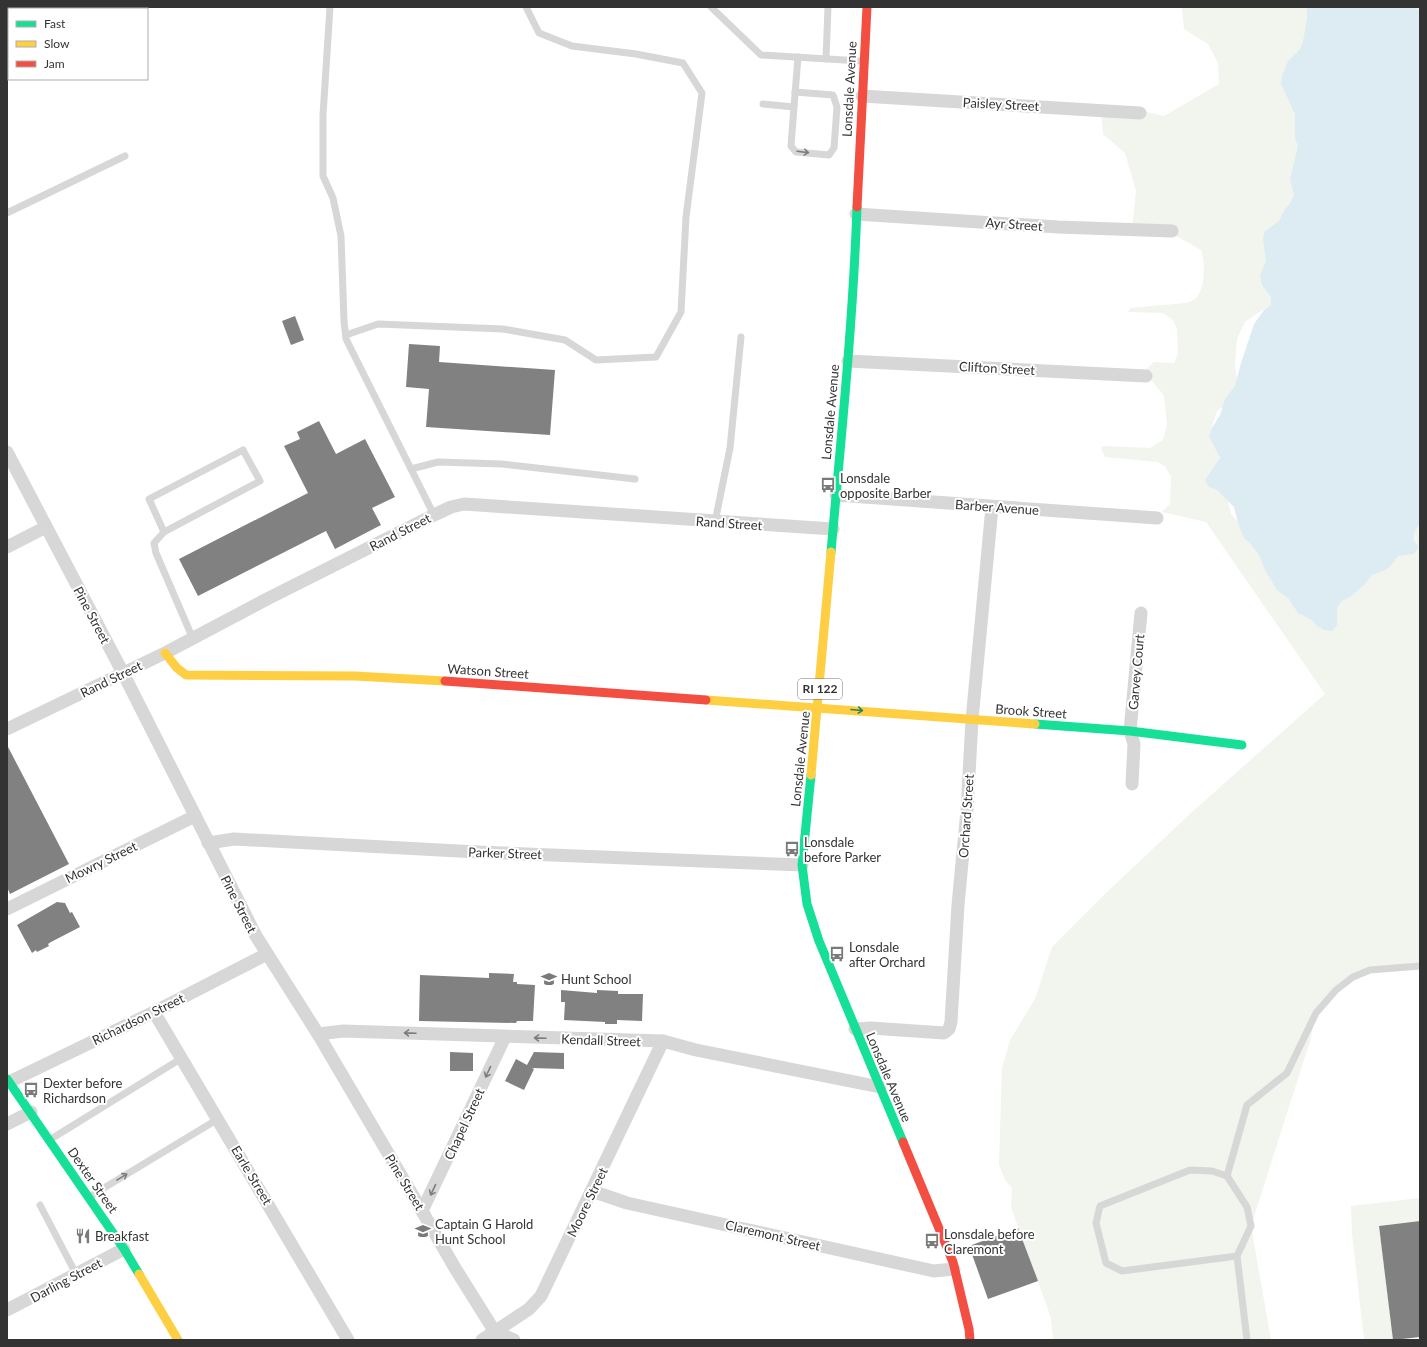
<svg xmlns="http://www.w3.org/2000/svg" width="1427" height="1347" font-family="Lato,sans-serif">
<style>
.green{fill:#f1f5ed}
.water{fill:#ddebf3}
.building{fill:#818181}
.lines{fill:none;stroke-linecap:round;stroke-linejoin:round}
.lane{stroke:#d7d7d7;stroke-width:7}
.street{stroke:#d7d7d7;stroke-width:13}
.fast{stroke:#16e098;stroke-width:9}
.slow{stroke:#ffcf43;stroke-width:9}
.jam{stroke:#f24e42;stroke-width:9}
.oneway{stroke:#7d7d7d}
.oneway2{stroke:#268160}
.labels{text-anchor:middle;stroke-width:4;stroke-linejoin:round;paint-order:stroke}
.shield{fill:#fff;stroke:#707070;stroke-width:1}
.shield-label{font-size:12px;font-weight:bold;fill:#333}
.street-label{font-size:13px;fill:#333;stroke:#fff}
.poi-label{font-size:13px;fill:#333;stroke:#fff;text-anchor:start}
</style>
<rect width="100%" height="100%" fill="#fff"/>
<g class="green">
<path d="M1182,7H1420V88L1274,304L1256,314L1245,322L1237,339L1235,365L1238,385L1229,403L1217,411L1212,426L1231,514L1239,523L1420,417V966L1370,970L1353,977L1316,1013L1310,1041L1251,1226L1271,1340H1053L1051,1318L1011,1207L1012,1188L1005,1180L999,1165L1002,1068L1010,1040L1035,999L1052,947L1105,894L1192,812L1325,694L1206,522L1162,512L1170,504L1171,477L1165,466L1157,462L1105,457L1101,449L1103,446L1150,448L1163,440L1167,425L1164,396L1144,371L1154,362L1174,363L1178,354L1177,329L1173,320L1163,313L1128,312L1130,308L1186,303C1189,302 1193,301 1195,299C1206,290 1205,262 1201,250L1171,233L1132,230L1136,191L1125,153L1103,134L1101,108L1143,111L1164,116L1219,84L1218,63L1208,44L1184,29Z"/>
<polygon points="1420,1198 1420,1221 1379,1226 1393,1340 1364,1340 1352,1233 1351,1206"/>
</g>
<polygon class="water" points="1307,7 1408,7 1420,9 1420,523 1415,531 1413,540 1419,547 1414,554 1398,556 1393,563 1387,569 1372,575 1364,585 1350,597 1342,601 1337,607 1337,625 1332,631 1324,630 1317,626 1312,620 1298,613 1289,599 1277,590 1265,570 1259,555 1250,543 1244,538 1238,523 1234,507 1217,490 1209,487 1205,480 1220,458 1209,436 1212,428 1220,415 1225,399 1235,386 1241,363 1254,324 1264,310 1271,305 1271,297 1262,285 1260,276 1266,261 1263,238 1265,231 1279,221 1285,209 1291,202 1294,195 1290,179 1298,146 1295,138 1295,114 1281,84 1282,76 1288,61 1300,49 1303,42 1307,18"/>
<g class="building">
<polygon points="295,316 304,340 291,345 282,321"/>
<polygon points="409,344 440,346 439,362 555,370 550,435 426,427 429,389 406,387"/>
<polygon points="319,421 336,454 365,439 395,497 372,508 381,525 335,549 326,531 198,596 179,559 308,493 284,446 300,439 297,432"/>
<polygon points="7,745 69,864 10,894 7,887"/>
<polygon points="57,902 65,903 70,913 72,912 80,927 51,942 48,944 49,946 37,952 36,950 32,953 17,925"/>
<polygon points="489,973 514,974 513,982 517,982 517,984 535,985 533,1021 517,1021 516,1023 419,1021 420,975 489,978"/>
<polygon points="561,990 597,993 597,990 618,991 618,994 643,994 642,1021 617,1020 617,1024 605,1024 605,1022 564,1020 565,1002 561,1002"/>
<polygon points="450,1052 473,1053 473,1071 450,1071"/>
<polygon points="534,1052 564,1053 564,1069 532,1068 534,1069 524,1090 505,1081 516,1059 527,1065"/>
<polygon points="1420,1221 1420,1337 1393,1340 1379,1226"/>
<polygon points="1018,1228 1038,1281 988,1299 969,1246"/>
</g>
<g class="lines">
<g class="lane">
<polyline points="330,7 323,115 323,176 333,198 341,236 344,321 346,339 434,515"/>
<polyline points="711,7 761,55 861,61"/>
<polyline points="72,9 76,7"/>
<polyline points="7,40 9,39"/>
<polyline points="826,59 828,7"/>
<polyline points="763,104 794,107 798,57"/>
<polyline points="794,107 791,146 796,152 829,155 834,148 837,107 833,95 795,92"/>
<polyline points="7,213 125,156"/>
<polyline points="346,335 378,324 503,329 565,340 596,360 656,357 681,312 686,217 702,93 683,63 636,54 572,46 539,33 526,7"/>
<polyline points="411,469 438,462 502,464 635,479"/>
<polyline points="715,522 730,448 741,337"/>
<polyline points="164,532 149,499 243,450 260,481 164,532 154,543 156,553 193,639"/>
<polyline points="51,1139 182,1058"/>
<polyline points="1227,1176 1247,1105 1287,1073 1316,1013 1336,990 1353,977 1370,970 1420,966"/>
<polyline points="89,1197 218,1119"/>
<polyline points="40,1205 76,1274"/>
<polyline points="1237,1256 1122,1271 1106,1263 1096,1223 1100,1206 1190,1170 1212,1171 1227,1176 1247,1207 1251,1226 1237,1256 1247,1340"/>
</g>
<g class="street">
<polyline points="862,96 1140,113"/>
<polyline points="856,214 1058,227 1172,231"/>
<polyline points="848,361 1146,376"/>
<polyline points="7,452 123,673 256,936 318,1034 422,1211 455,1268 500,1340"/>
<polyline points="836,495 1157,518"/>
<polyline points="7,547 46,527"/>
<polyline points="7,729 165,653 267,599 434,515 451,507 464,504 833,529"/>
<polyline points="1132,784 1134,744 1130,731 1141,613"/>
<polyline points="208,843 234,839 477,852 802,865"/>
<polyline points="7,909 195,816"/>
<polyline points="154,1012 348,1340"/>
<polyline points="855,1029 871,1028 944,1033 949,1029 951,1022 958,905 967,810 972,720 992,507"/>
<polyline points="318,1034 343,1031 663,1041 696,1050 880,1087"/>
<polyline points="9,1082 154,1012 267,954"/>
<polyline points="7,1124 31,1112"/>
<polyline points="592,1191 627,1203 934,1271 954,1269"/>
<polyline points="422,1211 505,1037"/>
<polyline points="7,1310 124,1249"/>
<polyline points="496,1332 514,1340"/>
<polyline points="482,1340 529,1309 541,1296 663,1041"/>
</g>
<g class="fast">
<path d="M831,552C841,438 853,323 857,207"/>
<polyline points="1035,724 1130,731 1242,745"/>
<polyline points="811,775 802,865 807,904 819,941 903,1142"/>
<polyline points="7,1079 124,1249 139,1274"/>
</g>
<g class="slow">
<polyline points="165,653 177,668 186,675 355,676 445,681"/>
<polyline points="706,700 1035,724"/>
<polyline points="811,775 831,552"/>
<polyline points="139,1274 178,1340"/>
</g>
<g class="jam">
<polyline points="857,207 867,7"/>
<polyline points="445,681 706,700"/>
<polyline points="903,1142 953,1262 969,1329 970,1340"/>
</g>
</g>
<defs><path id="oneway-shaft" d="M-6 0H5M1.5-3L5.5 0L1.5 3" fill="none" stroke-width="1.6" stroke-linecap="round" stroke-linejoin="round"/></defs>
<g class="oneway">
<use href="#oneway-shaft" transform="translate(803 152) rotate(7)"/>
<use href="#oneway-shaft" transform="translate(410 1033) rotate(-178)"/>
<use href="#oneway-shaft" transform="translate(540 1038) rotate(-178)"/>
<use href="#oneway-shaft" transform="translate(488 1072) rotate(115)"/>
<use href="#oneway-shaft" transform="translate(122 1177) rotate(-31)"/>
<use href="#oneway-shaft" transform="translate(433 1190) rotate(115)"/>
</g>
<use class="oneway2" href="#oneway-shaft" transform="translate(857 710) rotate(5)"/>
<defs>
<symbol id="bus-bare" viewBox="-9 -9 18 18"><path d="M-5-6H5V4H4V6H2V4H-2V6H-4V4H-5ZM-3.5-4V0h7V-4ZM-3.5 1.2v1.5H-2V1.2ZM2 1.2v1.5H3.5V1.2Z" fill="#7a7a7a" stroke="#fff" stroke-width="2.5" paint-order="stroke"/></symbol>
<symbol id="school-bare" viewBox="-9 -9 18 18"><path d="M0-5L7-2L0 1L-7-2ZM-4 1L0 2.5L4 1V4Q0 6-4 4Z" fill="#7a7a7a" stroke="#fff" stroke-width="2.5" paint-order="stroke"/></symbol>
<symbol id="restaurant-bare" viewBox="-9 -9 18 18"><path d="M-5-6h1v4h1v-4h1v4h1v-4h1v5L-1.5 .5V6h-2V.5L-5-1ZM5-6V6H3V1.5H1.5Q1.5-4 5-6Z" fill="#7a7a7a" stroke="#fff" stroke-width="2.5" paint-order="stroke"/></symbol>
</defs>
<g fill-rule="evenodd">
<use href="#bus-bare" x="817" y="474" width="22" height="22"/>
<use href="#bus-bare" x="781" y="838" width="22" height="22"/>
<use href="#bus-bare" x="826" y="943" width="22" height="22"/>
<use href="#school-bare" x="538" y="968" width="22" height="22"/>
<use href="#bus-bare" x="20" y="1079" width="22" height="22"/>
<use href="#school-bare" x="412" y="1220" width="22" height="22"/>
<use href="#restaurant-bare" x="72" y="1225" width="22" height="22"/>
<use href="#bus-bare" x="921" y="1230" width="22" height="22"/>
</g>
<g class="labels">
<rect class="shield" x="798" y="679" width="44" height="20" rx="3"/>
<g class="shield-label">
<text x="820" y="693">RI 122</text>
</g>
<g class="street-label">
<text transform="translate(849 89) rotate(-87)" y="5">Lonsdale Avenue</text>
<text transform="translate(1001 104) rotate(3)" y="5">Paisley Street</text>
<text transform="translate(1014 224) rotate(4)" y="5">Ayr Street</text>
<text transform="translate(997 368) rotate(3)" y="5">Clifton Street</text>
<text transform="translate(830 412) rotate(-85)" y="5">Lonsdale Avenue</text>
<text transform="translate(997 507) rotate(4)" y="5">Barber Avenue</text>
<text transform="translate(729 523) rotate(4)" y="5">Rand Street</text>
<text transform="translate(400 532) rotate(-27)" y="5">Rand Street</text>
<text transform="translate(92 615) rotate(62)" y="5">Pine Street</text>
<text transform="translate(488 671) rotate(4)" y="5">Watson Street</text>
<text transform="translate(1136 672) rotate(-85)" y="5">Garvey Court</text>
<text transform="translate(111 679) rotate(-26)" y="5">Rand Street</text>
<text transform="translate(1031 711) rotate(4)" y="5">Brook Street</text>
<text transform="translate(800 759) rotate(-84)" y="5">Lonsdale Avenue</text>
<text transform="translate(966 816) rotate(-86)" y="5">Orchard Street</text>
<text transform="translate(505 853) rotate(2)" y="5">Parker Street</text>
<text transform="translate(101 862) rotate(-26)" y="5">Mowry Street</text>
<text transform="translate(239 904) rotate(63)" y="5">Pine Street</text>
<text transform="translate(138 1019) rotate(-26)" y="5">Richardson Street</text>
<text transform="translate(601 1040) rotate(2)" y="5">Kendall Street</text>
<text transform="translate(889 1077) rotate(67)" y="5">Lonsdale Avenue</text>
<text transform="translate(464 1124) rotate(-65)" y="5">Chapel Street</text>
<text transform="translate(252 1175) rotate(59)" y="5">Earle Street</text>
<text transform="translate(93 1180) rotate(55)" y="5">Dexter Street</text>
<text transform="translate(405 1182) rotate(59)" y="5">Pine Street</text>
<text transform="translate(587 1202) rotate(-64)" y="5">Moore Street</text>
<text transform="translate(773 1235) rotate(13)" y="5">Claremont Street</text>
<text transform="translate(66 1280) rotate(-28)" y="5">Darling Street</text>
</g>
<g class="poi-label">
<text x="840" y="483">Lonsdale<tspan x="840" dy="15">opposite Barber</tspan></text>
<text x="804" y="847">Lonsdale<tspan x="804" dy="15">before Parker</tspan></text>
<text x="849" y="952">Lonsdale<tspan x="849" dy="15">after Orchard</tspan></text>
<text x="561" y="984">Hunt School</text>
<text x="43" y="1088">Dexter before<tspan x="43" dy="15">Richardson</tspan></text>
<text x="435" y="1229">Captain G Harold<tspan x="435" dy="15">Hunt School</tspan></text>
<text x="944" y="1239">Lonsdale before<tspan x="944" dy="15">Claremont</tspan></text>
<text x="95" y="1241">Breakfast</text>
</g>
</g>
<rect width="1427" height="1347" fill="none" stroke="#333333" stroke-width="16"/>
<rect x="8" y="8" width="140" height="72" fill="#ffffff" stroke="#adadad"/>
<rect x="16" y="21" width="20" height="6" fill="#16e098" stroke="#adadad"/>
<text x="44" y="28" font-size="12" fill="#333333">Fast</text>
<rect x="16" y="41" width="20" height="6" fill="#ffcf43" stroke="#adadad"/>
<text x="44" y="48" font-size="12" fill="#333333">Slow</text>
<rect x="16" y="61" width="20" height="6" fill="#f24e42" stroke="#adadad"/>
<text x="44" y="68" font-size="12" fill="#333333">Jam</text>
</svg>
